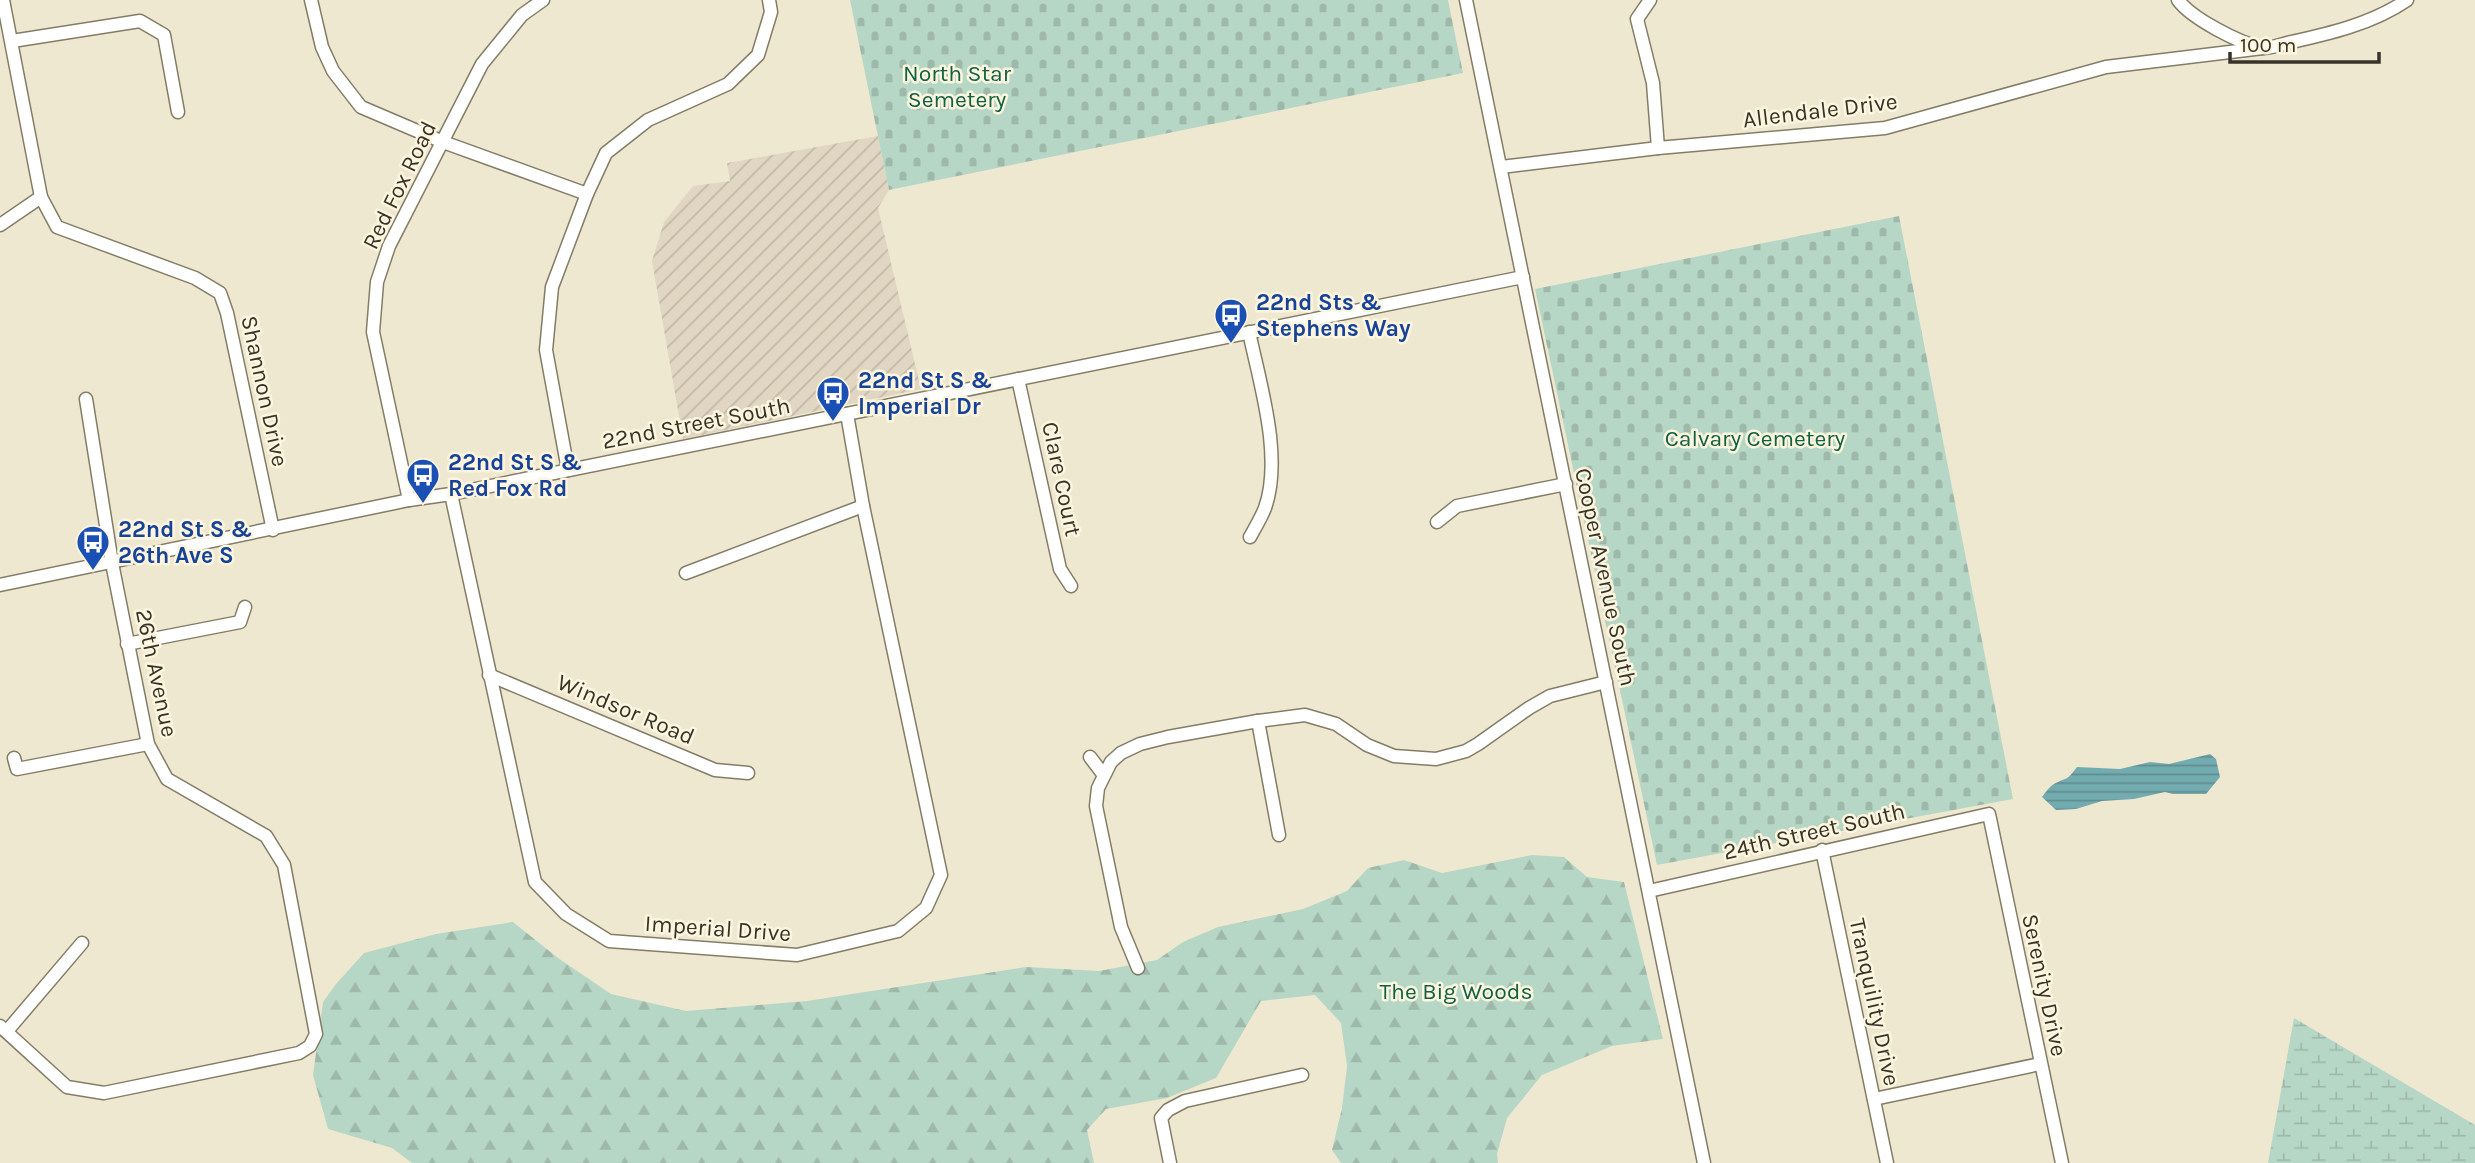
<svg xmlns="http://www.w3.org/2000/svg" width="2475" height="1163" font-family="Karla,sans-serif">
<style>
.industrial{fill:url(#industrial-furrows)}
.forest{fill:url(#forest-firs)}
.wetland{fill:url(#wetland-marsh)}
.cemetery{fill:url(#cemetery-stones)}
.water{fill:url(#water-rules)}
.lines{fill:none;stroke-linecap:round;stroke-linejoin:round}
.minor-casing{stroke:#837c67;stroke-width:15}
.minor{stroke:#fff;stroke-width:12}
.labels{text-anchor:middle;stroke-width:5;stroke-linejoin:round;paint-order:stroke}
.park-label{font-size:23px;fill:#0f6245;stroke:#fdf5dd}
.street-label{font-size:23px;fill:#36332a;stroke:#fdf5dd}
.transit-label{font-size:23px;font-weight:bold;fill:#164399;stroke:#fdf5dd;text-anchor:start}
</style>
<defs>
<pattern id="industrial-furrows" width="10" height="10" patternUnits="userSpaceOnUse" patternTransform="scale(1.75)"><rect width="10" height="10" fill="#e1d6c2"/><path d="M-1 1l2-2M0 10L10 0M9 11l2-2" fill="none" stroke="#c2b8a7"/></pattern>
<pattern id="forest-firs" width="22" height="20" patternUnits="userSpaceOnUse" patternTransform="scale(1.75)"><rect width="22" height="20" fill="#b7d7c6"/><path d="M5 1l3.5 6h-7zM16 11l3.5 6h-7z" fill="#9eb9aa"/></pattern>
<pattern id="wetland-marsh" width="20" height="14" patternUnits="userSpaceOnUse" patternTransform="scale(1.75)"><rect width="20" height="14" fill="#b7d7c6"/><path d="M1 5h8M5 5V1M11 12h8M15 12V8" fill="none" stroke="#9eb9aa"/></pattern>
<pattern id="cemetery-stones" width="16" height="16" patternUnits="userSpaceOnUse" patternTransform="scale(1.75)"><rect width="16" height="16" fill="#b7d7c6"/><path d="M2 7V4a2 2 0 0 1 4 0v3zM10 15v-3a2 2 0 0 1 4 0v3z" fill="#9eb9aa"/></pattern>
<pattern id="water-rules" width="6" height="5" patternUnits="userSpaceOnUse" patternTransform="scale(1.75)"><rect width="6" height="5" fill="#73acb0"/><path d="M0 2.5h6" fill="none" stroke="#5f8d8f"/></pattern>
</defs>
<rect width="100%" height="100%" fill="#efe8d0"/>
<polygon class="industrial" points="878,136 889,190 878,208 921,389 683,439 652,261 664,222 693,186 730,181 727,163"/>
<polygon class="forest" points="1532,855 1564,857 1587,877 1624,882 1663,1039 1612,1046 1542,1075 1507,1118 1497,1154 1498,1163 1341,1163 1332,1150 1342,1108 1347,1066 1341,1023 1315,995 1261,1001 1216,1078 1167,1098 1106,1109 1087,1130 1094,1163 412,1163 392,1148 328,1129 313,1075 323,1002 336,984 364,953 436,934 513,922 558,958 611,994 686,1011 807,1001 1026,967 1099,971 1157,960 1183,942 1218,927 1303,909 1347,891 1368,868 1404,860 1442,873"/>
<polygon class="wetland" points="2294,1018 2475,1125 2475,1163 2268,1163"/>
<g class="cemetery">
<polygon points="850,0 1448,0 1463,73 889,190"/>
<polygon points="1899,216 2013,799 1657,865 1535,289"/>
</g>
<path class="water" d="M2210,754L2216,759L2220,777L2206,794H2173L2165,792L2134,799L2102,801L2076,809L2056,810L2042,797C2045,793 2050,786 2054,784C2068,776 2065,783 2077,767L2120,769L2150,762L2169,764Z"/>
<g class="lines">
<defs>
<g id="minor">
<polyline points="3,0 41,197 57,227 195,278 220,293 227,313 273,530"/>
<polyline points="311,0 322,47 333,71 361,107 443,142 587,194"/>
<polyline points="1466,0 1704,1163"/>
<polyline points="1650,0 1637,19 1653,83 1658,148"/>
<path d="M2178,0C2192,19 2238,42 2261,48C2268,49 2279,45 2287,43C2328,34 2372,24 2407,0"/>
<polyline points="12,41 140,21 164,35 178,112"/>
<polyline points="1501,167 1658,148 1885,128 2106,67 2263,48"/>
<polyline points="0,225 41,197"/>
<path d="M1249,332C1260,384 1283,457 1265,508C1261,518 1255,528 1250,537"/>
<polyline points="1018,379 1060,569 1071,586"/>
<polyline points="568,470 546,350 552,287 587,194 606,153 648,120 728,84 758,55 771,12 769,0"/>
<polyline points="451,494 535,882 566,914 609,941 797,955 898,931 926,908 941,875 863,506 847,414"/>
<polyline points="409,500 373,332 377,282 389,246 482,64 522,15 543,0"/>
<polyline points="1437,522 1457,506 1566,484"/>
<polyline points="686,573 863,506"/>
<polyline points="0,585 409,500 451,494 1523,277"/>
<polyline points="127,644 240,622 245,607"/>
<polyline points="489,675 715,770 748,773"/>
<polyline points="1258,721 1279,835"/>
<polyline points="1090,757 1103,774"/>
<polyline points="14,758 17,769 148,744"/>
<polyline points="1822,850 1887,1163"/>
<polyline points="1649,891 1989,814 2062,1163"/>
<polyline points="1138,968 1121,927 1096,806 1098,788 1111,762 1121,753 1140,744 1168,737 1258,721 1305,715 1336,724 1367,745 1394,756 1436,759 1466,751 1478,744 1529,708 1550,696 1606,682"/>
<polyline points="0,1026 67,1087 104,1093 299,1053 310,1046 316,1034 284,865 266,836 167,779 148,744 112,563 86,399"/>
<polyline points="7,1031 82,943"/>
<polyline points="1874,1099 2040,1064"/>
<polyline points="1170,1163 1161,1118 1168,1110 1185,1101 1302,1075"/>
</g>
</defs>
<use href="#minor" class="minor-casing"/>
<use href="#minor" class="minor"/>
</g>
<defs>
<symbol id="bus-pin" viewBox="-11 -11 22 30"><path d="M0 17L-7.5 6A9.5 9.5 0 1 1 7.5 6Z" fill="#1a4fb4" stroke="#fdf5dd"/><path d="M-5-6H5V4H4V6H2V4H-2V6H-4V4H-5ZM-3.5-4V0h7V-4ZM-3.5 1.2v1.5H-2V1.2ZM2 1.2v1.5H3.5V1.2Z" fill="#fff"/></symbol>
</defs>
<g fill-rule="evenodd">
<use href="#bus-pin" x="1212" y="296" width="38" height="52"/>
<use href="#bus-pin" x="814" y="374" width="38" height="52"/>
<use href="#bus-pin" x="404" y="456" width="38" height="52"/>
<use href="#bus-pin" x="74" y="523" width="38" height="52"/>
</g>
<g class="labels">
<g class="park-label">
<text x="957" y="81">North Star<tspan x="957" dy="26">Semetery</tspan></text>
<text x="1755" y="446">Calvary Cemetery</text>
<text x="1456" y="999">The Big Woods</text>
</g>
<g class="street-label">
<text transform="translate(1820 110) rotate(-7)" y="8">Allendale Drive</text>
<text transform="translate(399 185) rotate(-64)" y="8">Red Fox Road</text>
<text transform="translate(265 391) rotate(78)" y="8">Shannon Drive</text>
<text transform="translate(696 423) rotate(-11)" y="8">22nd Street South</text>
<text transform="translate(1062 479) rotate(78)" y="8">Clare Court</text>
<text transform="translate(1606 577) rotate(78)" y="8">Cooper Avenue South</text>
<text transform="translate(157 673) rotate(78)" y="8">26th Avenue</text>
<text transform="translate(626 709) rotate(23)" y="8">Windsor Road</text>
<text transform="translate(1814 831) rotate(-13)" y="8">24th Street South</text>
<text transform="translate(718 928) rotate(4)" y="8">Imperial Drive</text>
<text transform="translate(2045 985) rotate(78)" y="8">Serenity Drive</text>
<text transform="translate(1875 1002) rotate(78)" y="8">Tranquility Drive</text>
</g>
<g class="transit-label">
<text x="1256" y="310">22nd Sts &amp;<tspan x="1256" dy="26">Stephens Way</tspan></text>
<text x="858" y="388">22nd St S &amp;<tspan x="858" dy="26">Imperial Dr</tspan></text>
<text x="448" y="470">22nd St S &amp;<tspan x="448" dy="26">Red Fox Rd</tspan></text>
<text x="118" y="537">22nd St S &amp;<tspan x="118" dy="26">26th Ave S</tspan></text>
</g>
</g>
<path d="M2230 52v10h149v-10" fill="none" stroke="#36332a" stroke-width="3.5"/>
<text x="2240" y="52" font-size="21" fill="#36332a" stroke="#fdf5dd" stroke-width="5" paint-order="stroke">100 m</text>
</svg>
